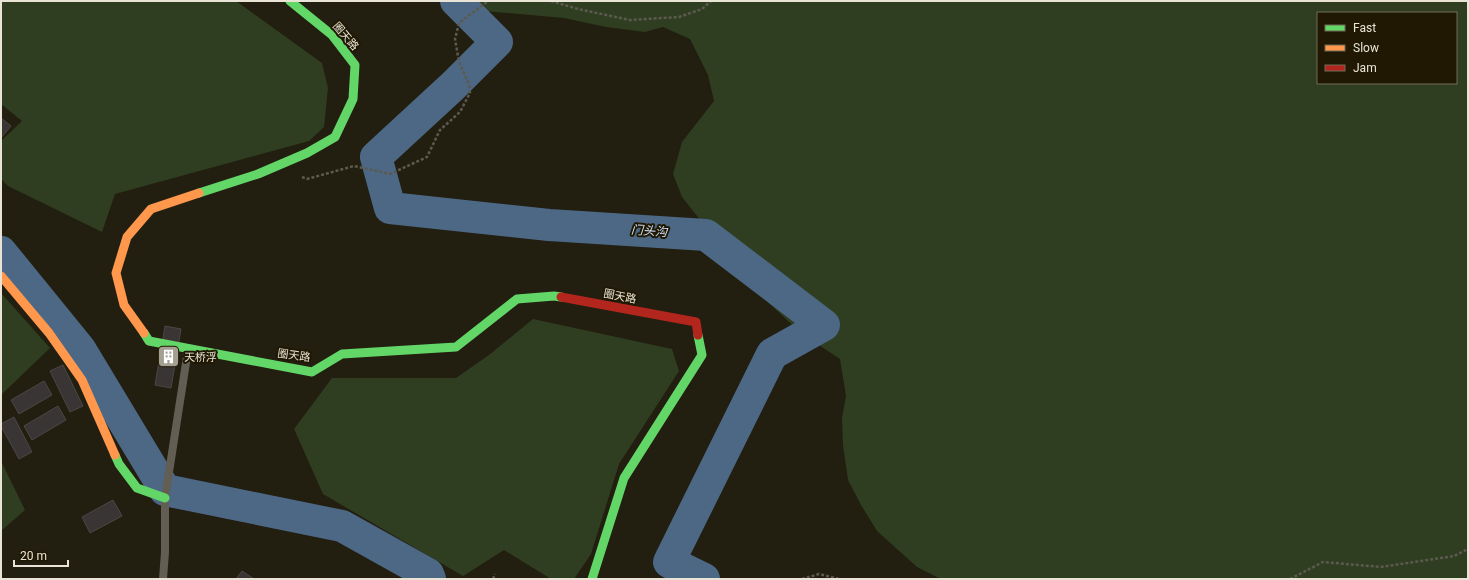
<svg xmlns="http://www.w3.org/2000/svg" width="1469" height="580" font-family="Roboto,'Noto Sans SC',sans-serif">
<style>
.green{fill:#2f3e21;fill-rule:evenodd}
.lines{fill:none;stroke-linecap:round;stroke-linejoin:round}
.river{stroke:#4c6885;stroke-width:32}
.building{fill:#393534;stroke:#4c4744}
.path{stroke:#5c594f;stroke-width:2.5;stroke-dasharray:3 2;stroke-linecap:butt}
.lane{stroke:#625e54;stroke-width:8}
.fast{stroke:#63d668;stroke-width:9}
.slow{stroke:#ff974d;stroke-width:9}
.jam{stroke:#b3261e;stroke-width:9}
.labels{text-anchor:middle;stroke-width:4;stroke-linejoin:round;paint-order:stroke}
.street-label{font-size:11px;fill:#e9e4d6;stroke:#201802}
.poi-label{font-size:11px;fill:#e9e4d6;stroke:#201802;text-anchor:start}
.water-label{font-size:12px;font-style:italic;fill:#cde1f8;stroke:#201802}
</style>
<rect width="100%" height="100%" fill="#221e10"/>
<g class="green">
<polygon points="1,1 236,1 322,63 328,88 324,127 309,141 115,194 102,232 8,186 1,179 1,141 22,121 1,104"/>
<path d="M445,1H1468V579H941L917,567L877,531L861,505L848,480L843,445L842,418L846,396L840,359L801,333L759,294L682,197L673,174L682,142L714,101L708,75L690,39L663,27L645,32L606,27L564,18L485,11ZM1318,13H1456V83H1318Z"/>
<polygon points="1,293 50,348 1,395"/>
<polygon points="533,319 672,349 679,371 619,464 591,554 574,579 551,579 504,550 463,576 323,494 294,429 332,378 456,378 489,355"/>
<polygon points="1,461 25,510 1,531"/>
</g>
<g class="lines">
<g class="river">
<polyline points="456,1 497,42 454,85 376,157 390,208 549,225 706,235 824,325 772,354 669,562 704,579"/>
<polyline points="1,252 80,349 165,490 342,526 428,574 430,579"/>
</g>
</g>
<g class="building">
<polygon points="1,118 11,126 1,138"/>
<polygon points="165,326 181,329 171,388 155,385"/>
<polygon points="63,365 83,406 70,412 50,371"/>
<polygon points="44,381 52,395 19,414 11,400"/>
<polygon points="58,406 66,420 32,440 24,426"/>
<polygon points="14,417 32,452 19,459 1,426 1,424"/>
<polygon points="113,500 122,516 90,533 82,517"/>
<polygon points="242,571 254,579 236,579"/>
</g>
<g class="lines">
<g class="path">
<polyline points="551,1 578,9 630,20 679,17 702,9 711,1"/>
<polyline points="302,177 307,179 354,166 390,174 427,157 440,130 460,112 470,93 469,84 459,62 455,39 459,23 488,1"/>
<polyline points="493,579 495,574"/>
<polyline points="802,579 819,574 839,579"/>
<polyline points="1290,579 1323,562 1381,567 1454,556 1468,549"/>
</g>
<polyline class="lane" points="163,579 165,552 165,498 188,350"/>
<g class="fast">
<polyline points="199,193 258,174 307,153 335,137 353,99 355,65 332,35 290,1"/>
<polyline points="144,333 149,341 312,372 342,354 456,347 517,299 554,296 561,297"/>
<polyline points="115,455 119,464 137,488 165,498"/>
<polyline points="592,579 624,478 702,355 698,335"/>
</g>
<g class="slow">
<polyline points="1,276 49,333 82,380 115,455"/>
<polyline points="144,333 124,305 116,273 127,237 151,209 199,193"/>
</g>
<polyline class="jam" points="561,297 696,322 698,335"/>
</g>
<defs>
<symbol id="building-square" viewBox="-11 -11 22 22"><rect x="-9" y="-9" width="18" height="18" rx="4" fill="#a39f91" stroke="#201802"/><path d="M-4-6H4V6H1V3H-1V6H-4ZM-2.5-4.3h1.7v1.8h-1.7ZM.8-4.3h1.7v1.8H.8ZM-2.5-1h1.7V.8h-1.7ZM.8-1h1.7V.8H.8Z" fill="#fff"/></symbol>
</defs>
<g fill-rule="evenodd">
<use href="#building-square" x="156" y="344" width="25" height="25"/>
</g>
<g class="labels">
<g class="street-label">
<text transform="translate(346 36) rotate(49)" y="4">圈天路</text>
<text transform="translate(620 296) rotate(11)" y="4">圈天路</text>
<text transform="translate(294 355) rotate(8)" y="4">圈天路</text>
</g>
<g class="poi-label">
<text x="184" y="361">天桥浮</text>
</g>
<g class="water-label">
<text transform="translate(649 231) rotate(4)" y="4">门头沟</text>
</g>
</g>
<rect width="1469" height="580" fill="none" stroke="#e9e4d6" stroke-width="4"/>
<rect x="1317" y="12" width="140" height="72" fill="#201802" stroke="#706a57"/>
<rect x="1325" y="25" width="20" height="6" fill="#63d668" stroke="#706a57"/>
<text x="1353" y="32" font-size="12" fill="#e9e4d6">Fast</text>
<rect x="1325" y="45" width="20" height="6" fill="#ff974d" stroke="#706a57"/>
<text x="1353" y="52" font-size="12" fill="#e9e4d6">Slow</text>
<rect x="1325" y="65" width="20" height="6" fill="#b3261e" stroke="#706a57"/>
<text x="1353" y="72" font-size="12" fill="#e9e4d6">Jam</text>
<path d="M14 560v6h54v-6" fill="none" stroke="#e9e4d6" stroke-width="2"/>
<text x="20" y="560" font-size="12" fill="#e9e4d6" stroke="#201802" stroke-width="3" paint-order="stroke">20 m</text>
</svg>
